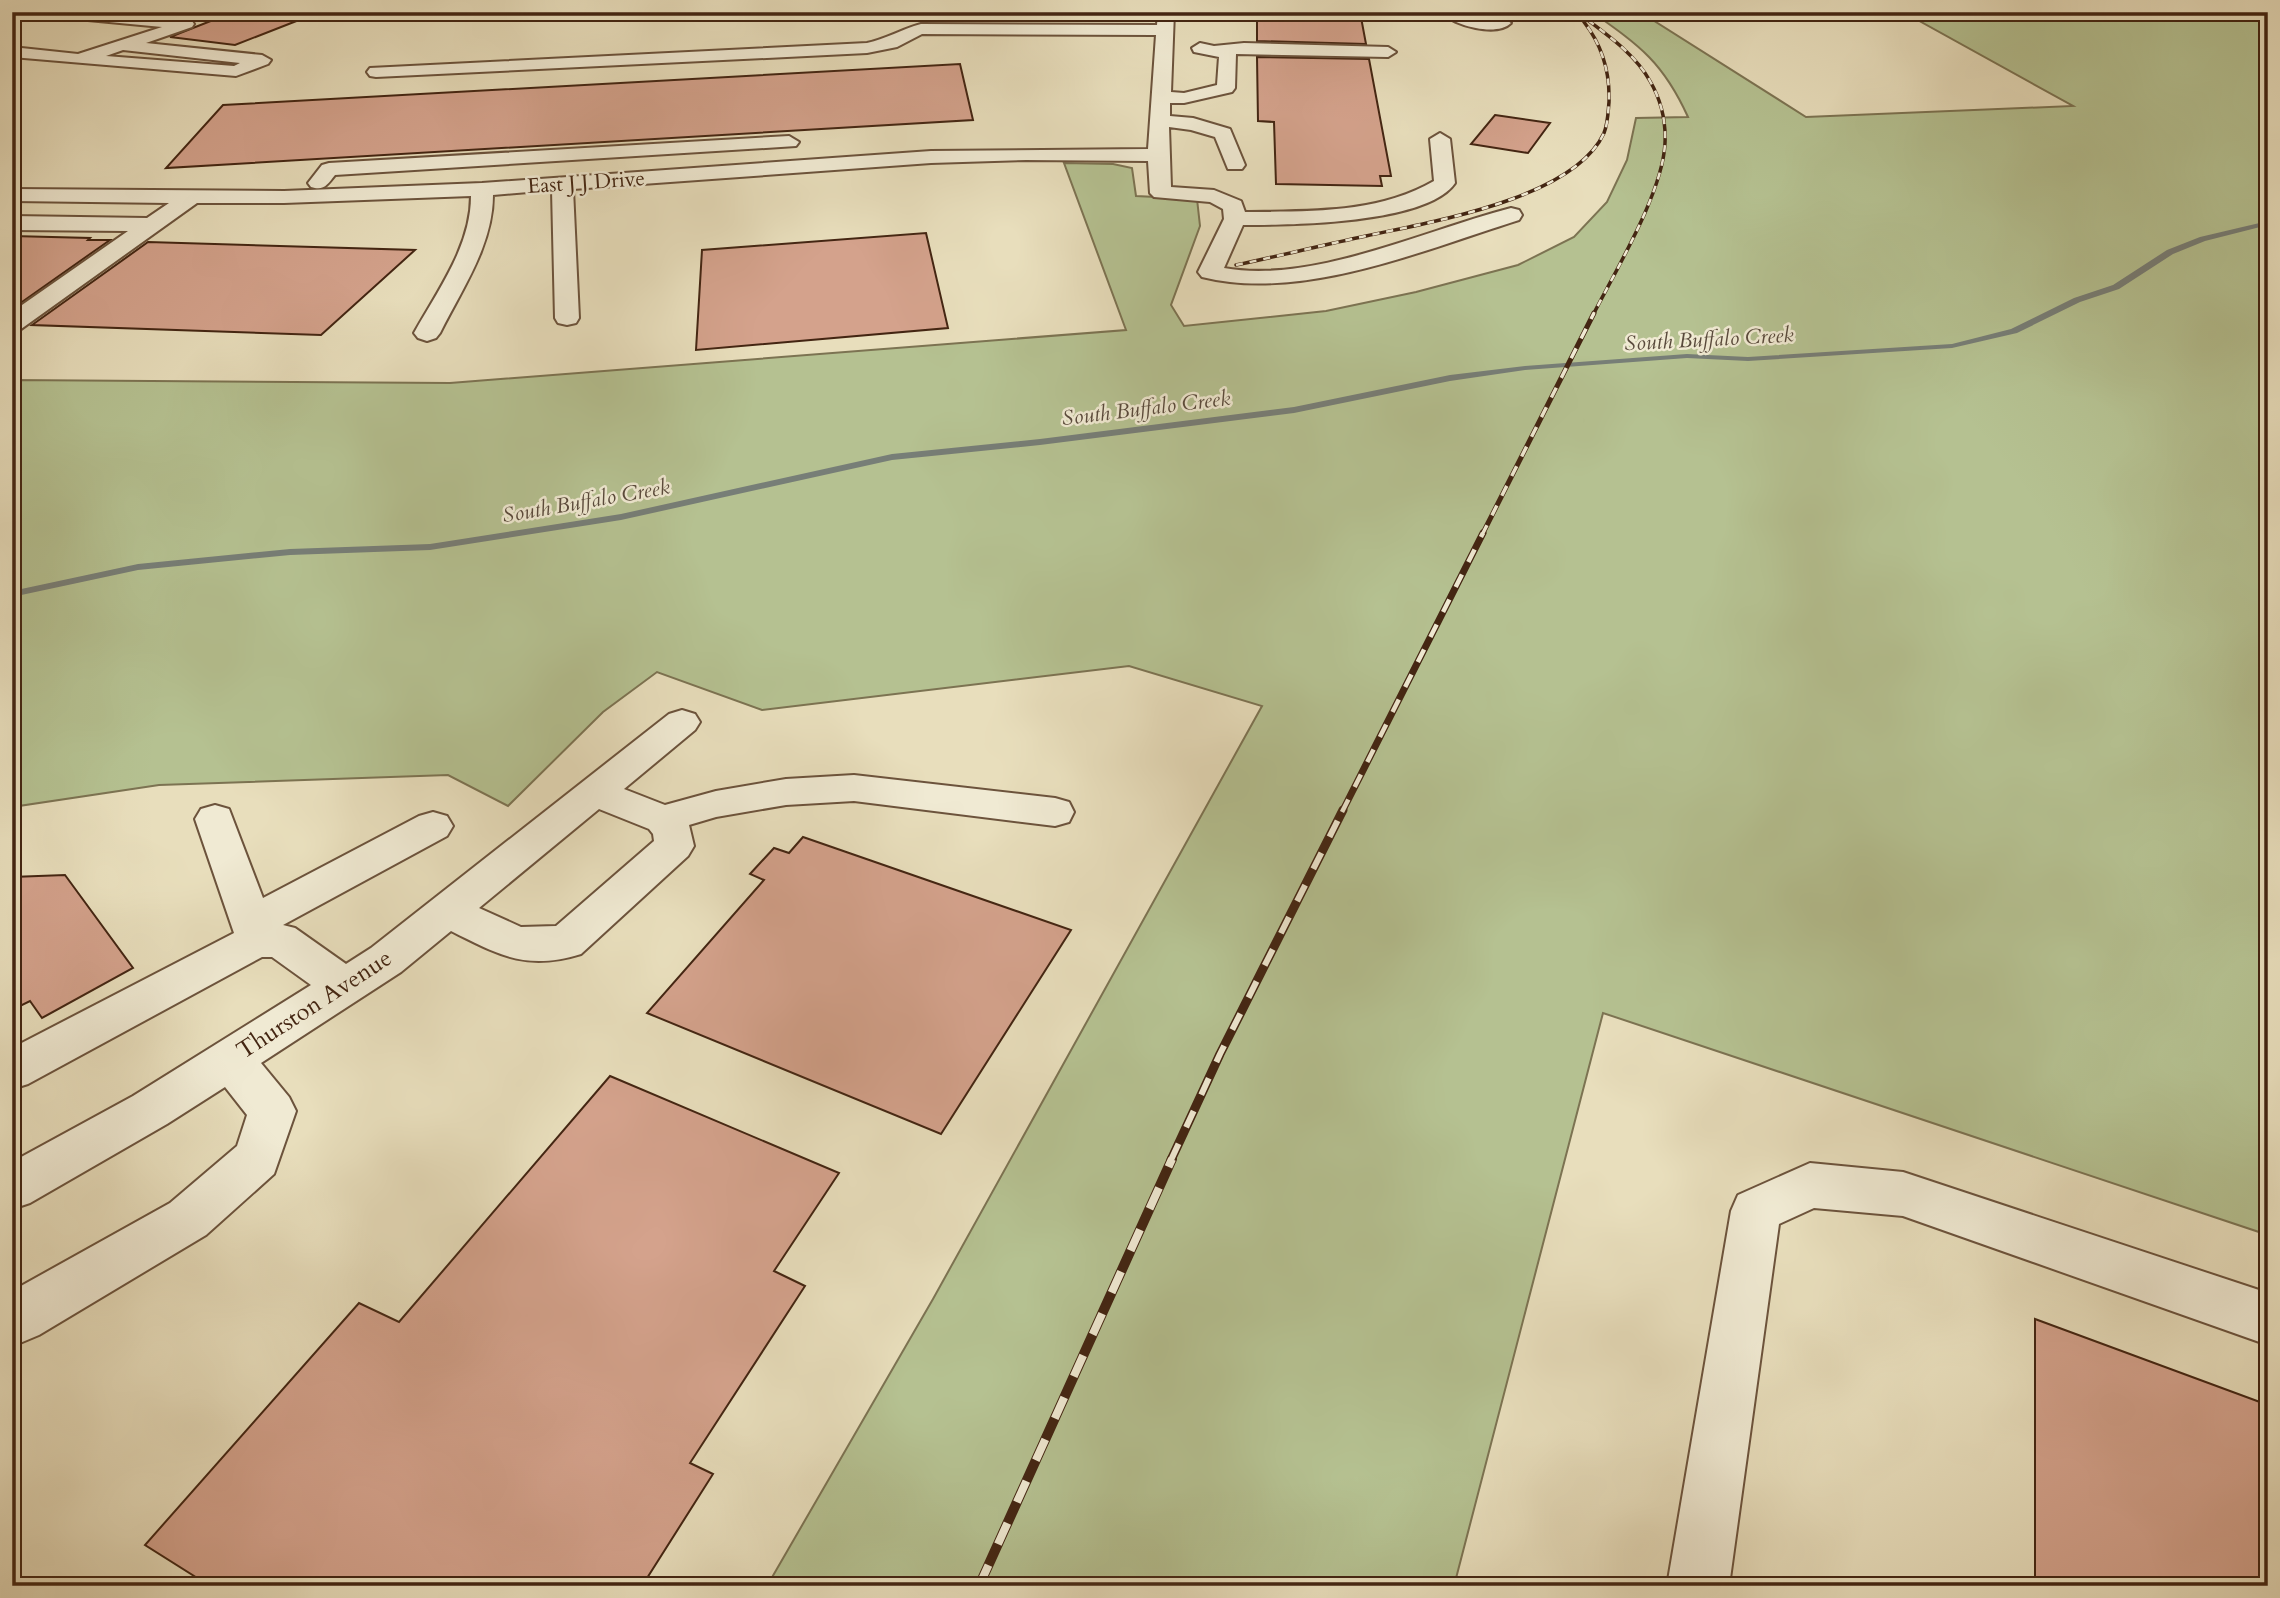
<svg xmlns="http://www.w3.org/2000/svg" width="2280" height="1598" font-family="Cardo,serif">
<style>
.green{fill:#b5c191;stroke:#7c7352;stroke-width:2}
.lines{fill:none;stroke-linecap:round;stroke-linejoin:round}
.stream{fill:#777e77;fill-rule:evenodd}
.building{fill:#d4a28c;stroke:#432512;stroke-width:2}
.minor-casing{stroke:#6c533c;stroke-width:4}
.minor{fill:#f0ead3;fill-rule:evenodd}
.rail-far4-casing{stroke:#432512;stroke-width:3.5}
.rail-far3-casing{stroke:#432512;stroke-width:5}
.rail-far2-casing{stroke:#432512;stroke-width:7}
.rail-far1-casing{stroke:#432512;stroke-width:9}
.rail-casing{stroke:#432512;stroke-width:10}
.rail-far4{stroke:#f0ead3;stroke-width:2.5;stroke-dasharray:7;stroke-linecap:butt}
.rail-far3{stroke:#f0ead3;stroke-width:3.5;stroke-dasharray:11;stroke-linecap:butt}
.rail-far2{stroke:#f0ead3;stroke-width:4.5;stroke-dasharray:14;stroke-linecap:butt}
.rail-far1{stroke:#f0ead3;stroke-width:6;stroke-dasharray:18;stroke-linecap:butt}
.rail{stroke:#f0ead3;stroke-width:8;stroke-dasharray:23;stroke-linecap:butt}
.labels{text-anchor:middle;stroke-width:5;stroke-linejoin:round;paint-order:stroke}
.far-street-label{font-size:21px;fill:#432512;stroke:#f0ead3}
.far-water-label{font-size:21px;font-style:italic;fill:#594a3c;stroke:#f0ead3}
.street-label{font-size:24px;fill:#432512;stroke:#f0ead3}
</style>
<rect width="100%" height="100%" fill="#e8debc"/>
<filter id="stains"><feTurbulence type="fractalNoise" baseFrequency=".00286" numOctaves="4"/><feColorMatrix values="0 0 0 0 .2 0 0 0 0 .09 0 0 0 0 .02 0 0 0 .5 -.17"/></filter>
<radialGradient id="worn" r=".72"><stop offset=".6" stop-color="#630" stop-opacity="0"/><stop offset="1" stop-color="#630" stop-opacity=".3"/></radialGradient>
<path class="green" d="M1592,12H1640L1806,117L2073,106L1905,13L2268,12V1235L1603,1013L1454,1586H767L933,1299L1262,706L1129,666L762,710L657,672L603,712L508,806L448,775L159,785L12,807V380L450,383L1126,330L1064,163L1113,164L1132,168L1136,196L1197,199L1200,226L1171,305L1184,326L1326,311L1416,292L1518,265L1574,237L1607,202L1627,160L1636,118L1688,117C1663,62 1640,46 1592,12Z"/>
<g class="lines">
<polygon class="stream" points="2268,221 2268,225 2205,241 2173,254 2119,289 2080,302 2017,333 1952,348 1748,361 1687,358 1525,370 1450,381 1294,413 1040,445 892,460 621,520 430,550 290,555 138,570 12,597 12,591 138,564 290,549 430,544 621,514 892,454 1040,439 1294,407 1450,375 1525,366 1687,354 1748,357 1952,344 2011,329 2074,298 2113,285 2167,250 2200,237"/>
</g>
<g class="building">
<polygon points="1257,12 1360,12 1366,44 1257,41"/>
<polygon points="231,13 299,20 235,45 170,37"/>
<polygon points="1257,57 1369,59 1391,176 1380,176 1382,186 1276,184 1274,122 1258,121"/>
<polygon points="960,64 973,120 166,168 223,105"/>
<polygon points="1495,115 1550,123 1528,153 1471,144"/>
<polygon points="926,233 948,328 696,350 702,250"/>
<polygon points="12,236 90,238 88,240 110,240 12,309"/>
<polygon points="148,242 415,250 321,335 32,325"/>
<polygon points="803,837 1071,930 941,1134 647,1013 764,880 750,874 774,848 789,853"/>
<polygon points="65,875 133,968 42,1018 30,1001 12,1010 12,877"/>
<polygon points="610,1076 839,1173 774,1271 805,1286 690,1463 713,1474 642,1586 210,1586 145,1545 359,1303 399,1322"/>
<polygon points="2035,1319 2268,1405 2268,1586 2035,1586"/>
</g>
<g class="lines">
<defs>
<g id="minor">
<polygon points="12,12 19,12 21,15 12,21"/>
<path d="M48,12H111L186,19L192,21L194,24L192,27L146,43L262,55L271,60L268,64L236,76L12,57V47L78,54L162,27L56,17ZM123,50L240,63L234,66L106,56Z"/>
<path d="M1158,12H1174L1171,92L1184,93L1217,85L1219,57L1194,52L1192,48L1200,43L1214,46L1244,43L1388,47L1396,52L1388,57L1236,54L1235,88L1232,92L1184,103H1170V116L1193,118L1230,129L1245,165L1242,169H1228L1215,137L1191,130L1169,127L1171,187L1214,190L1241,201L1245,212C1309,211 1377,214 1434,181L1430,139L1440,133L1450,139L1455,183C1427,224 1290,225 1243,225L1224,268C1313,284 1425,230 1511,208L1519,210L1522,215L1519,220C1423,250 1302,302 1202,277L1198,272L1224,219L1223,209L1210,202L1154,197L1150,193L1148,161L1026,160L931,163L573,189L579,318L576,323L567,325L558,323L555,318L552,190L493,195C493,245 462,289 440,333L436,338L427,341L418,338L414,333C438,290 471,246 471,196L284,203H197L21,329L12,331V312L128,231L12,230V216L147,218L169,203L12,201V189L284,191L482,183L931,151L1148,149L1156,35L922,34L897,47L867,53L376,77L370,76L367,72L370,68L867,43C886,39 902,29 921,24L1157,25Z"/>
<path d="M1441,12H1462L1474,18H1503L1511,23C1497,37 1454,26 1441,12Z"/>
<path d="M789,136L799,142L796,146L335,175C327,185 324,191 311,187L308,183L322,165L329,163Z"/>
<path d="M682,710L695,714L700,722L695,730L624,789L665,805L716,791L786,779L854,775L1055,798L1069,802L1074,812L1069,822L1055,826L854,801L786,805L716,817L689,825L694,846L688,856L581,954C526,971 499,955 451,931L401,972L261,1063L289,1097L296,1111L274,1174L206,1235L39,1335L20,1343H12V1291L170,1203L237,1146L247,1115L225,1087L167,1124L30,1203L12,1209V1162L133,1096L311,985L272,957H262L28,1084L12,1089V1048L234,933L195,819L201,809L215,805L229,809L263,898L419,816L433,812L447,816L453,826L447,836L283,925L295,928L346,964L371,948L669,714ZM599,809L649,829L653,834L654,841L556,926L521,927L479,908Z"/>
<polygon points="1810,1163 1903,1172 2268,1293 2268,1345 1903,1216 1814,1208 1779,1224 1729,1586 1667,1586 1731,1211 1738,1195"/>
</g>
</defs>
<use href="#minor" class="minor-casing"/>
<use href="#minor" class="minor"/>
<defs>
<g id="rail-far4">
<path d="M1577,12C1603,32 1634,52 1650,81C1661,100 1666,121 1665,143C1663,192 1616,270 1593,315"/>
<path d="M1236,265C1279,256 1323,245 1366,236C1430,222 1574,199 1604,133C1608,123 1608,112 1609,102C1610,73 1602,45 1584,22"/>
</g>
<polyline id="rail-far3" points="1482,535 1594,313"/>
<polyline id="rail-far2" points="1342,812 1483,533"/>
<polyline id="rail-far1" points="1171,1160 1220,1054 1343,810"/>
<polyline id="rail" points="979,1586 1172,1159"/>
</defs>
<use href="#rail-far4" class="rail-far4-casing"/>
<use href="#rail-far3" class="rail-far3-casing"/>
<use href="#rail-far2" class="rail-far2-casing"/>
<use href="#rail-far1" class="rail-far1-casing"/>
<use href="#rail" class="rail-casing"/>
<use href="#rail-far4" class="rail-far4"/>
<use href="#rail-far3" class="rail-far3"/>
<use href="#rail-far2" class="rail-far2"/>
<use href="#rail-far1" class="rail-far1"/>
<use href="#rail" class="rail"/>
</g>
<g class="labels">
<g class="far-street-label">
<text transform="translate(586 182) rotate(-4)" y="7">East J J Drive</text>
</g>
<g class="far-water-label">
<text transform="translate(1709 339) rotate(-3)" y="7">South Buffalo Creek</text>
<text transform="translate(1146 408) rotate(-7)" y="7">South Buffalo Creek</text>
<text transform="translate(586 501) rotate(-10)" y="7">South Buffalo Creek</text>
</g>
<g class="street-label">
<text transform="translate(314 1004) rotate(-33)" y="8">Thurston Avenue</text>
</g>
</g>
<rect width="2280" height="1598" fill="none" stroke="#e8debc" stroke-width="42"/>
<rect x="14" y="14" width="2252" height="1570" fill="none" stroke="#432512" stroke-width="3.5"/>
<rect x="21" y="21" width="2238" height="1556" fill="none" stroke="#432512" stroke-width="2"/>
<rect width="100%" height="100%" filter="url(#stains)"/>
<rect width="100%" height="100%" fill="url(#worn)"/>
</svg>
